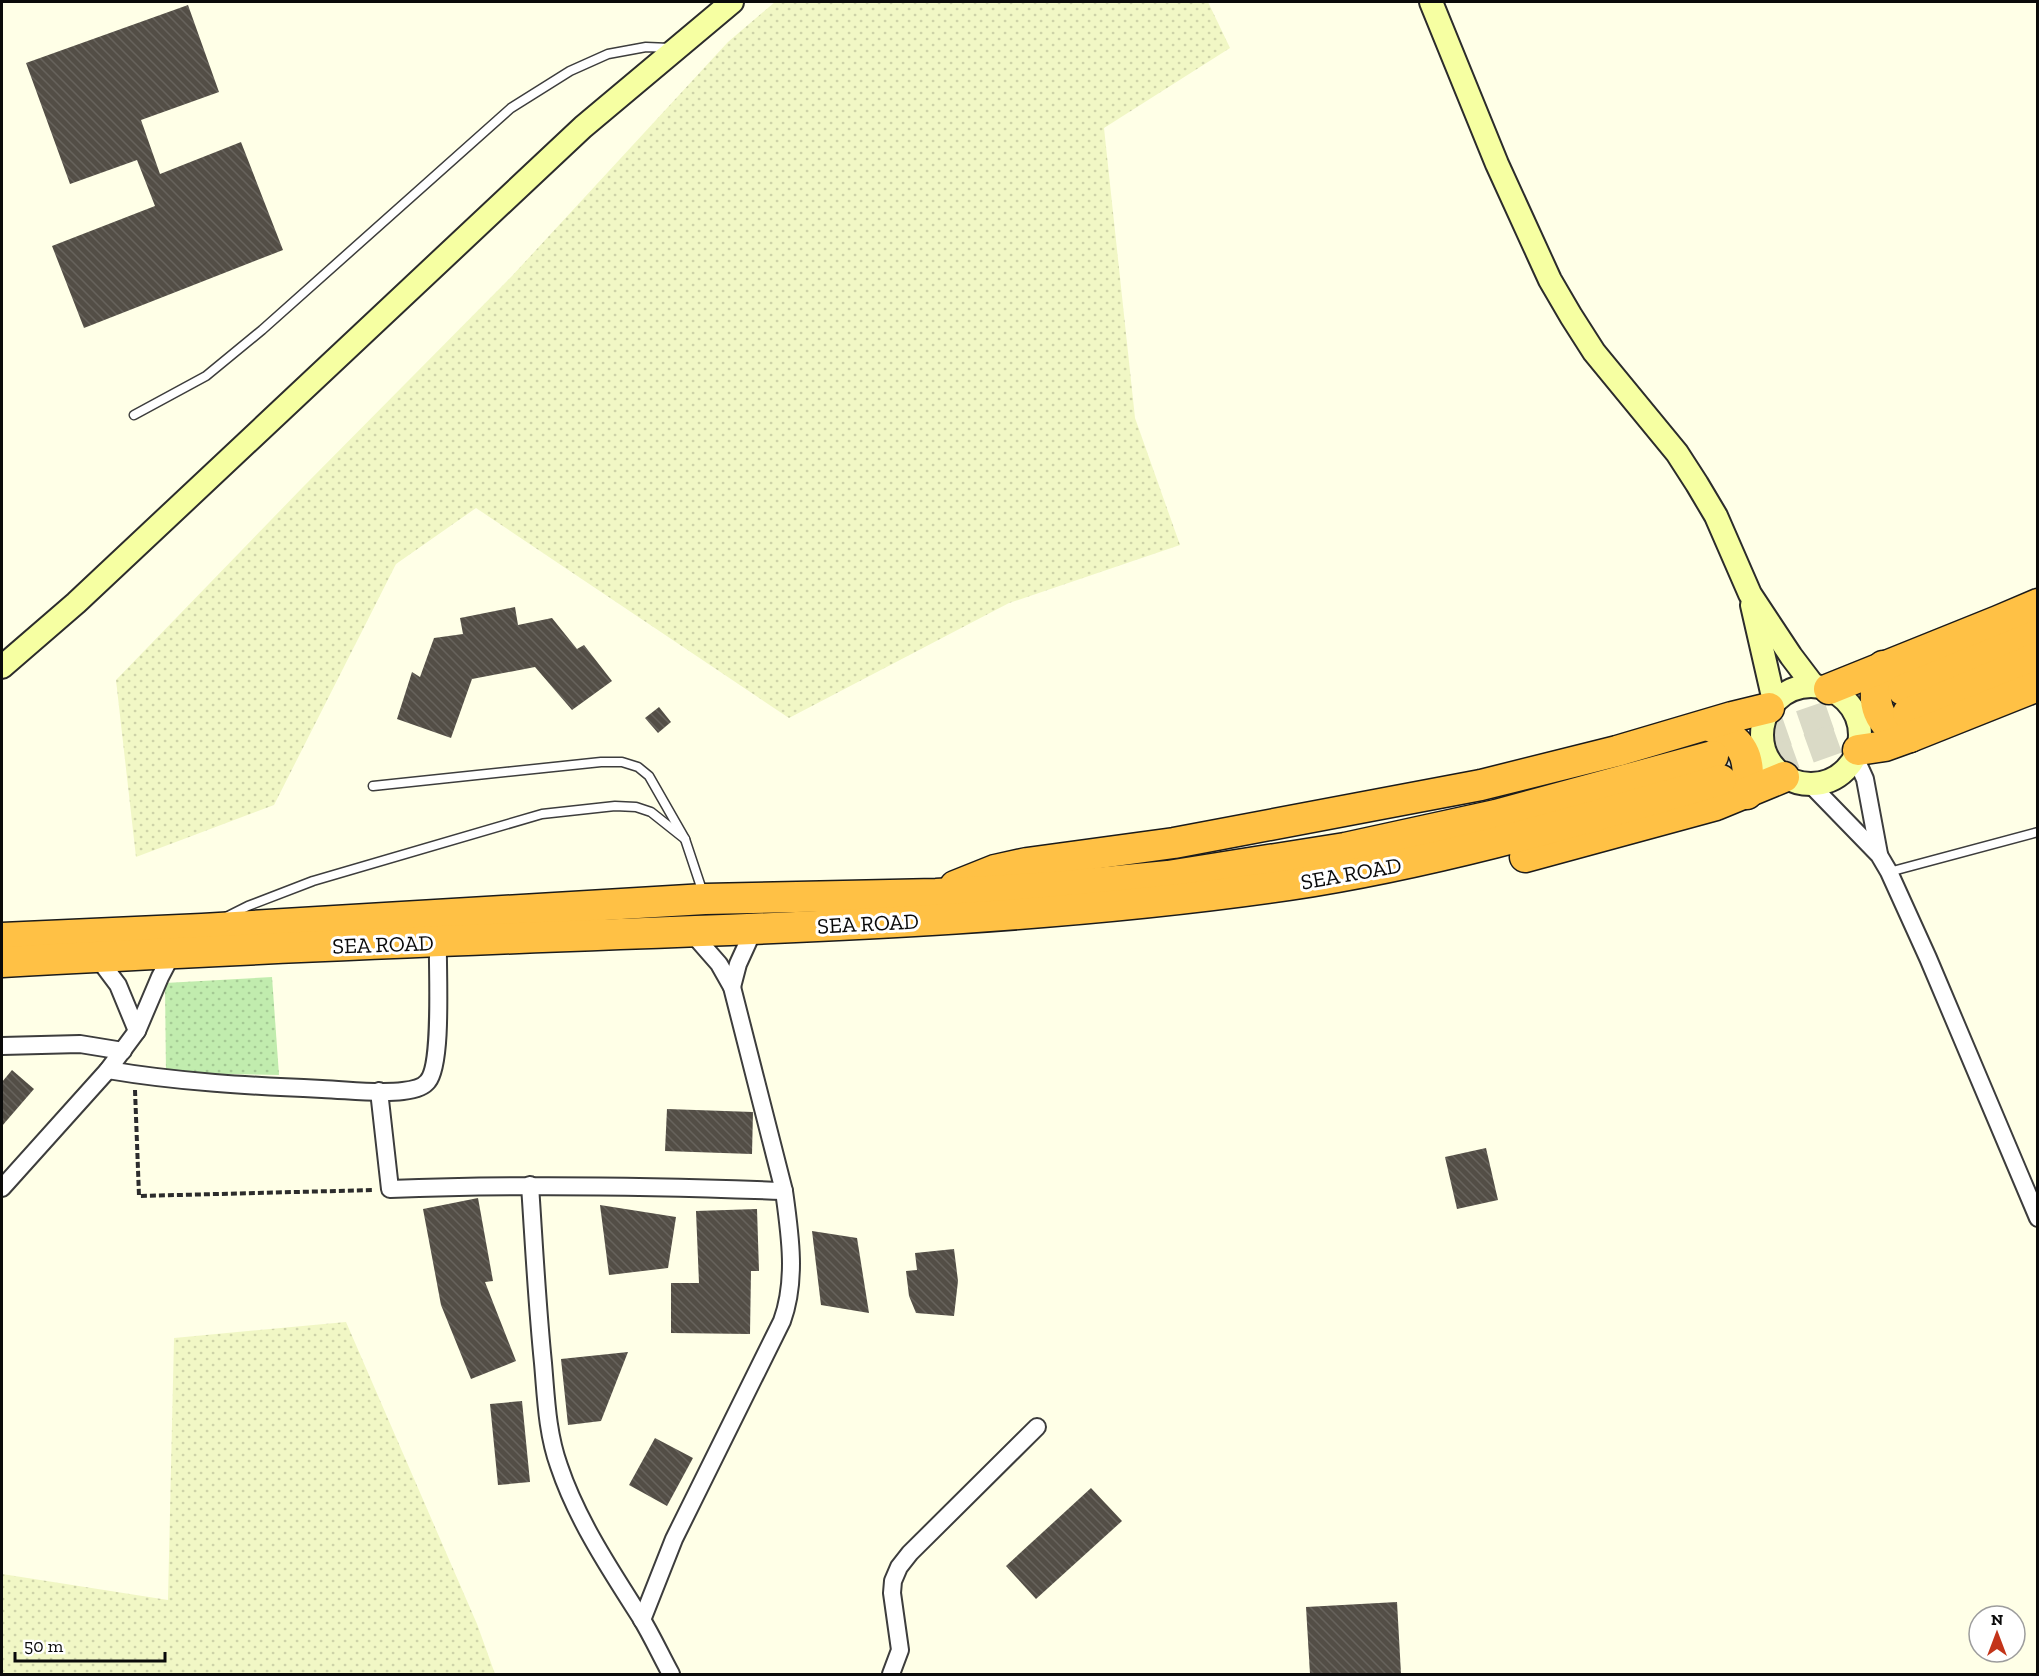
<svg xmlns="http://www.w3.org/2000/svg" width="2039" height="1676" font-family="'Zilla Slab',serif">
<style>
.farmland{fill:url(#farmland-dots)}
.park{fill:url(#park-dots)}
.building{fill:url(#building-back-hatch)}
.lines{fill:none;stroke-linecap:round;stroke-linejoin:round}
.highway-tunnel{stroke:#dadac6;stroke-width:30;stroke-dasharray:30 15;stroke-linecap:butt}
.lane-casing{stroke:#3d3d3d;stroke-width:11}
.street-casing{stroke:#3d3d3d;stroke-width:20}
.secondary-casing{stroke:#2c2c2c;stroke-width:26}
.highway-casing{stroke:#1b1b1b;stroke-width:33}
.path{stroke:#2c2c2c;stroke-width:4;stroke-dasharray:6 3;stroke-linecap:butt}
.lane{stroke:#fff;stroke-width:8}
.street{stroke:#fff;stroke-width:16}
.secondary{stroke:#f6ffa2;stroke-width:22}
.highway{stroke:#ffc145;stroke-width:30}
.labels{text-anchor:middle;stroke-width:6;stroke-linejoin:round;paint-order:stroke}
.street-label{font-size:22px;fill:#0a0a0a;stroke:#fff}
</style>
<defs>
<pattern id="farmland-dots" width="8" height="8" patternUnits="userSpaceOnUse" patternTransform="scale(1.5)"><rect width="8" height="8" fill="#f1f7c5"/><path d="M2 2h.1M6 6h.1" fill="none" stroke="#cdd2a8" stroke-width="1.8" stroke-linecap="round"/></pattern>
<pattern id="park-dots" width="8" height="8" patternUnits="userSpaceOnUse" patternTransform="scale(1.5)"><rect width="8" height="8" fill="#c1ecae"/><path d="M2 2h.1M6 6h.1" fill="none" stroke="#a4c994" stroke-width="1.8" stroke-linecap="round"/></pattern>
<pattern id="building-back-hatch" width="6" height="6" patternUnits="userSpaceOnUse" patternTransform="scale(1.5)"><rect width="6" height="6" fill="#534e46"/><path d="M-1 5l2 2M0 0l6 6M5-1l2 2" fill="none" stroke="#67635c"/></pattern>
</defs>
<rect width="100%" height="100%" fill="#ffffe7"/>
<g class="farmland">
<polygon points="775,2 1208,2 1230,48 1104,128 1135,418 1180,545 1009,603 789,718 476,508 396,564 274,805 136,857 116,680 303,487 512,276 728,42"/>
<polygon points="346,1322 477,1624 495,1674 2,1674 2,1574 168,1600 174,1338"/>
</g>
<polygon class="park" points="272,977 279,1075 166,1073 165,983"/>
<g class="building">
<polygon points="188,5 219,92 141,120 160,174 241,142 283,250 84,328 52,246 155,206 137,160 70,184 26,63"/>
<polygon points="515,607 518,625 552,618 577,649 584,645 612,681 572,710 535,667 472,679 451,738 397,719 412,672 420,677 434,638 463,634 460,618"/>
<polygon points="659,707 671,722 658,733 645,718"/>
<polygon points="12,1070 34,1089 2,1126 2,1082"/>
<polygon points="667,1109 753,1112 752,1154 665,1151"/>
<polygon points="1486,1148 1498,1200 1457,1209 1445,1157"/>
<polygon points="478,1198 493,1281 485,1282 516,1361 471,1379 441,1305 423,1209"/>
<polygon points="600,1205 676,1217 668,1268 609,1275"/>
<polygon points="757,1209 759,1271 751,1271 750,1334 671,1333 671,1283 699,1283 696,1211"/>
<polygon points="812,1231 857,1238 869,1313 821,1305"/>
<polygon points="954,1249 958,1281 954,1316 916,1313 909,1296 906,1271 917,1270 915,1253"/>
<polygon points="628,1352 601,1421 568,1425 561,1359"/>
<polygon points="522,1401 530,1482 498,1485 490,1404"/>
<polygon points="655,1438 693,1458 667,1506 629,1485"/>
<polygon points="1091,1488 1122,1521 1036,1599 1006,1566"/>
<polygon points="1397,1602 1401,1674 1310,1674 1306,1607"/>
</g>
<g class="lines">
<g class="highway-tunnel">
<polyline points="1716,755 1900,691"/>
<polyline points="1724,779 1907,713"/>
</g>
<defs>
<g id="lane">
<polyline points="134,415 206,376 262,330 511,108 570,71 608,54 646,47 670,48"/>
<polyline points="373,786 601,762 622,762 638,767 649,776 685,839 703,893"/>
<polyline points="1889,872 2038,832"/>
<polyline points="226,917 248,906 313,881 542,814 615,806 636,807 651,812 685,839"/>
</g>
<g id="street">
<polyline points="1855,757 1865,779 1879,854"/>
<polyline points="1811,785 1879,855 1889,872 1928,958 2038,1218"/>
<polyline points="97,957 118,985 137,1031"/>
<polyline points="732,987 738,964 754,929"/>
<polyline points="2,1046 80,1044 123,1051"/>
<path d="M108,1070C178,1082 251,1086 322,1089C348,1090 377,1094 403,1091C412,1090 423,1088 428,1081C443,1063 437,968 438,941"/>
<path d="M379,1091L390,1189C522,1184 653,1186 784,1191"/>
<path d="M530,1185C534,1245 537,1304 543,1363C546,1397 547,1433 559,1466C577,1520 611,1571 641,1618C652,1636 661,1656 671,1674"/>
<polyline points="2,1188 108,1070 137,1031 160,977 172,954"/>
<path d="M642,1620L674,1539L782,1321C797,1280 790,1234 784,1191L732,987L719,964L691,932"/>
<polyline points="891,1674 900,1650 892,1593 893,1581 899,1567 910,1553 1037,1427"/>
</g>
<g id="secondary">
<polyline points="1431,2 1497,164 1550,280 1571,316 1594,352 1677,453 1697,484 1716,516 1750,594 1791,656 1813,685"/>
<polyline points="1752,605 1774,701"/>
<polyline points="2,667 76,603 583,127 732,2"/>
<circle cx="1811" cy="735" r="49"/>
</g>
<g id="highway">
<path d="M1883,666C1873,688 1871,712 1892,729C1897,733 1904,735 1910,737"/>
<polyline points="1829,689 1998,621 2038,604"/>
<polyline points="1903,690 2038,635"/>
<polyline points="1908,713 2038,657"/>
<path d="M1708,725C1744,741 1751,754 1747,794"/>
<polyline points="1858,750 1885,746 1910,737 2038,686"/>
<polyline points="1525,857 1716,805 1784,777"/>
<polyline points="955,886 995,870 1027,863 1174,843 1481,785 1617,751 1732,717 1769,708"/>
<polyline points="2,938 202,929 705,899 936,894 1056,887 1168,876 1345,848 1496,815 1713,756"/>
<path d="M2,962C208,950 414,942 620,934C843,926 1068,917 1289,885C1436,863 1578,821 1721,780"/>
</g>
</defs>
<use href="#lane" class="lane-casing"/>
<use href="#street" class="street-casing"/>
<use href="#secondary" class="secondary-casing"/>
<use href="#highway" class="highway-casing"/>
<polyline class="path" points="135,1090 139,1196 374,1190"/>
<use href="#lane" class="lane"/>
<use href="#street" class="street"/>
<use href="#secondary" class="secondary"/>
<use href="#highway" class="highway"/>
</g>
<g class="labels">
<g class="street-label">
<text transform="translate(1351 873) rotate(-10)" y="8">SEA ROAD</text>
<text transform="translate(868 923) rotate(-3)" y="8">SEA ROAD</text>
<text transform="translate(383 944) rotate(-2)" y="8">SEA ROAD</text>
</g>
</g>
<rect width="2039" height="1676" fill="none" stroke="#0a0a0a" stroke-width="6"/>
<g transform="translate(1997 1634)"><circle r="28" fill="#ffffff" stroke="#9d9d9d" stroke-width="1.5"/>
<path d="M0-4.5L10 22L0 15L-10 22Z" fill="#c33419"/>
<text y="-9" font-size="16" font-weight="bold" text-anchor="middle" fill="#0a0a0a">N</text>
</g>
<path d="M15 1652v9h150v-9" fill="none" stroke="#0a0a0a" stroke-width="3"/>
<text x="24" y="1652" font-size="18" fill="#0a0a0a" stroke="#ffffff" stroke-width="4.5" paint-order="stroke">50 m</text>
</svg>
